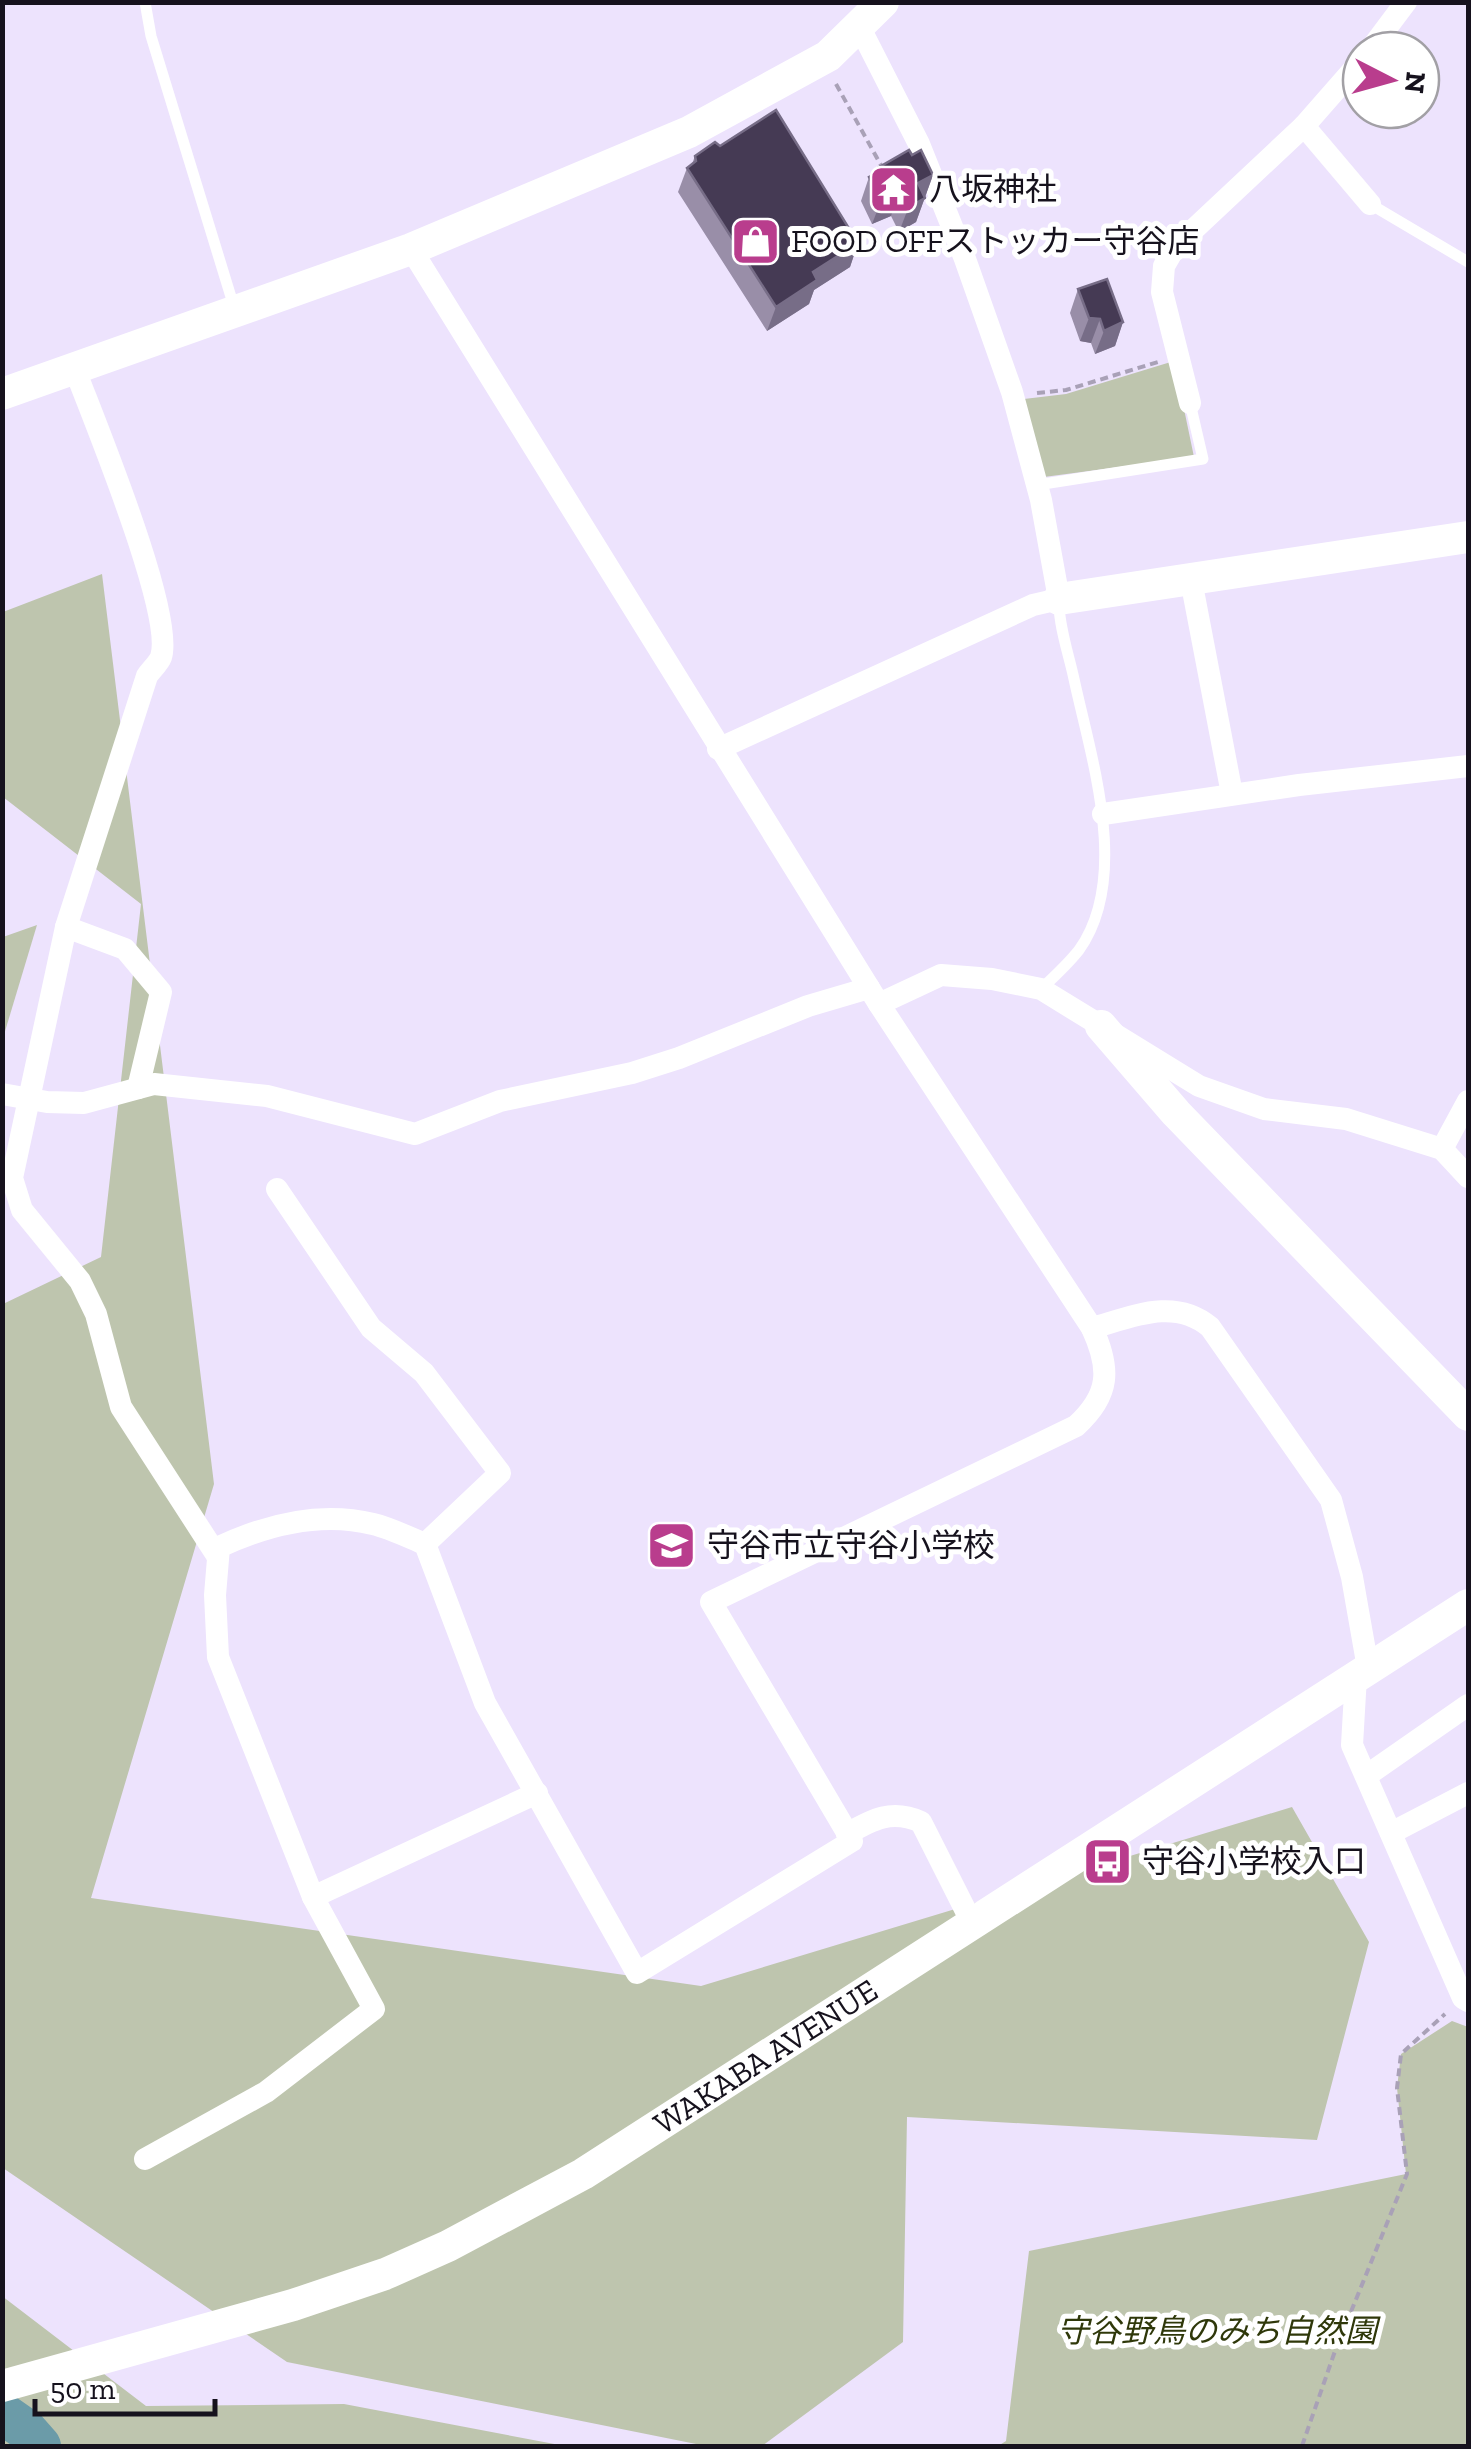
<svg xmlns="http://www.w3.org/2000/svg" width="1471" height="2449" font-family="'Zilla Slab','Noto Sans JP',serif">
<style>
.green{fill:#bec5ae}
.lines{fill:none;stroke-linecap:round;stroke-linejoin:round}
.river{stroke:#6b9ba8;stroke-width:42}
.path{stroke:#a9a1b7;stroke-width:4;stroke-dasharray:8 5;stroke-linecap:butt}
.lane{stroke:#fff;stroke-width:11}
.street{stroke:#fff;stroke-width:22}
.secondary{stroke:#fff;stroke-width:32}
.wall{fill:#998ea8}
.shaded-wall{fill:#776d87}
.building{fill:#453a54;stroke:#776d87;stroke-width:2.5}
.labels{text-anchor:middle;stroke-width:10;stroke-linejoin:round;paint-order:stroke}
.poi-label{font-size:32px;fill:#16121d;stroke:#fff;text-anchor:start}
.street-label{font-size:32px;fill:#16121d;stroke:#fff}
.park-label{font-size:32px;font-style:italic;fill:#2f380a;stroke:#fff}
</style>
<rect width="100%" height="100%" fill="#ede3fd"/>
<g class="green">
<polygon points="1174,361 1194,457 1044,477 1024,399 1066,394"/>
<polygon points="102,574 214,1484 91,1898 701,1986 1292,1807 1369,1942 1317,2140 907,2117 903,2342 762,2446 706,2446 287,2362 3,2168 3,1304 101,1257 141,904 3,797 3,612"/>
<polygon points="37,925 3,1038 3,937"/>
<polygon points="1452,2021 1468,2027 1468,2446 998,2446 1006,2441 1029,2251 1406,2174 1397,2088 1401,2054"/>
<polygon points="2,2296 146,2406 344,2404 565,2446 3,2446"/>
</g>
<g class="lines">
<polyline class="river" points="2,2413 25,2429 40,2446"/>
<g class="path">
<polyline points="836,84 882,167"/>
<polyline points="1037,393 1066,390 1158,362"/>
<polyline points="1302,2446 1335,2351 1407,2174 1397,2088 1401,2054 1445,2014"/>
</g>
<g class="lane">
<polyline points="145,2 151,36 235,310"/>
<polyline points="1370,204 1468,262"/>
<polyline points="1037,485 1203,459 1190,403"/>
<path d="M1041,989C1054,977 1068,964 1079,950C1131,877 1091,758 1074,679C1069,655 1059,627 1059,603"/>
</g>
<g class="street">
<polyline points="1370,50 1406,2"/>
<polyline points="1304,126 1370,204"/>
<path d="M411,249L879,1004L1092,1328C1132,1317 1174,1297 1210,1327L1331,1500L1352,1577L1368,1668"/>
<path d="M74,367C93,418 175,614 161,657C159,663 150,671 147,676L66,927L12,1178L22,1210L80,1281L96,1314L121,1407L216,1554"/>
<polyline points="1190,403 1162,292 1164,266 1175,247 1304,126 1361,61"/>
<polyline points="1191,580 1232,794"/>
<polyline points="718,749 1033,605 1059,599 1041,500 1012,392 965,259 919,144 860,28"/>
<polyline points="1103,814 1299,785 1468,766"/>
<polyline points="66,927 125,949 161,992 138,1088"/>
<polyline points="879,1004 941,975 992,979 1041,989 1199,1086 1264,1109 1346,1119 1442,1149 1468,1177"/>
<polyline points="2,1094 47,1102 84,1103 154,1084 267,1096 415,1134 500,1101 632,1073 679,1058 808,1006 869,988"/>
<polyline points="1442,1149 1468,1101"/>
<polyline points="277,1189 371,1328 424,1373 500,1473 425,1544"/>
<polyline points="1356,1676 1352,1745 1463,1998 1468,2001"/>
<polyline points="1366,1776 1468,1705"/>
<polyline points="1391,1833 1468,1793"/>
<path d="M847,1834C873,1819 892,1809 921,1822L972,1923"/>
<polyline points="313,1897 537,1793"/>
<path d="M145,2159L266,2092L374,2009L313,1897L218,1657L215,1595L219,1547C266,1525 321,1511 373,1524C390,1528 408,1537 425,1544L485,1703L637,1973L852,1841L711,1602L1076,1426C1110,1395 1111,1369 1092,1328"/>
</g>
<g class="secondary">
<polyline points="2,394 411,249 689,132 828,56 883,2"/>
<polyline points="1059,599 1468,537"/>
<polyline points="1101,1026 1176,1113 1468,1415"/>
<path id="s1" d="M2,2386L293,2305L385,2274L448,2246L583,2174L1468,1605"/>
</g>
</g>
<g class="wall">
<polygon points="695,156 858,243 850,267 814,290 809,304 767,331 678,192 687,168 692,164"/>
<polygon points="876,169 933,175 916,222 899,232 891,216 872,224 861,201 869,177 874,175"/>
<polygon points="1078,289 1123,322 1115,346 1095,354 1091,343 1080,341 1070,313"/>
</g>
<g class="shaded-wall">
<polygon points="933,175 916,222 899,232 918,183"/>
<polygon points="899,192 891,216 872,224 881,201"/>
<polygon points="858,243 850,267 814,290 809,304 767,331 776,307 813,272"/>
<polygon points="1089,318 1100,319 1091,343 1080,341"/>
<polygon points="1123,322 1115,346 1095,354 1104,331"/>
</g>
<g class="building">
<polygon points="776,110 858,243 813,272 817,280 776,307 687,168 696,161 695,156 715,142 720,146"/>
<polygon points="909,150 912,155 921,150 933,175 918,183 925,198 907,208 899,192 881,201 869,177 878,172 876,169"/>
<polygon points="1107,279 1123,322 1104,331 1100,319 1089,318 1078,289"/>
</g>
<defs>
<symbol id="temple-square" viewBox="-11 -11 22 22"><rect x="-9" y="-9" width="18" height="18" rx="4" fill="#b93d8d" stroke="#fff"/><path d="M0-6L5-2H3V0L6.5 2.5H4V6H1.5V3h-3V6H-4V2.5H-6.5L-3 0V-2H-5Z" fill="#fff"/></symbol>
<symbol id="shop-square" viewBox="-11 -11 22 22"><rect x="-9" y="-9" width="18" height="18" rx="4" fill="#b93d8d" stroke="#fff"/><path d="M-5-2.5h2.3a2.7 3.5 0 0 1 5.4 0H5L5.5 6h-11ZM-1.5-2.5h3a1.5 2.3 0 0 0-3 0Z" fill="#fff"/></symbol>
<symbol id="school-square" viewBox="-11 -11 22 22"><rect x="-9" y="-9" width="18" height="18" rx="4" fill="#b93d8d" stroke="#fff"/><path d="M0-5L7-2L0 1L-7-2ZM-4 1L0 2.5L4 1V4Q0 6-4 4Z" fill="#fff"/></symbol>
<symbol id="bus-square" viewBox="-11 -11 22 22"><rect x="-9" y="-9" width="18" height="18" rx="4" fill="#b93d8d" stroke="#fff"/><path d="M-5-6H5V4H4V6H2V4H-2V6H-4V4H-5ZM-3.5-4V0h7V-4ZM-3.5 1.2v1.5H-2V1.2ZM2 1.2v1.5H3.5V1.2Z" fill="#fff"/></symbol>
</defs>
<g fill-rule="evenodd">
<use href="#temple-square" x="866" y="162" width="55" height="55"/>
<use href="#shop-square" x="728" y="214" width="55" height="55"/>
<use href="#school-square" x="644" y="1518" width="55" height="55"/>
<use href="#bus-square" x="1080" y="1834" width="55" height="55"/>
</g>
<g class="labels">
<g class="poi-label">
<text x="929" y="200">八坂神社</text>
<text x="791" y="252">FOOD OFFストッカー守谷店</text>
<text x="707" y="1556">守谷市立守谷小学校</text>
<text x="1142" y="1872">守谷小学校入口</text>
</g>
<g class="street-label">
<text dy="11" stroke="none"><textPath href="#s1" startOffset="838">WAKABA AVENUE</textPath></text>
</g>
<g class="park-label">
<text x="1217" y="2342">守谷野鳥のみち自然園</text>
</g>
</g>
<rect width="1471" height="2449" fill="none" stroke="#16121d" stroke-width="10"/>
<g transform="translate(1391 80) rotate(96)"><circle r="48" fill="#ffffff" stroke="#a2a0a5" stroke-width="2.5"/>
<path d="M0-8L18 38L0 25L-18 38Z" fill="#b93d8d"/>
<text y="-15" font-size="28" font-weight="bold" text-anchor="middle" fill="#16121d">N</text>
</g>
<path d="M35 2399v15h180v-15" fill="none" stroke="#16121d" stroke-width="5"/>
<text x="50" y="2399" font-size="30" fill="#16121d" stroke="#ffffff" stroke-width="8" paint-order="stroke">50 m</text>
</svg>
